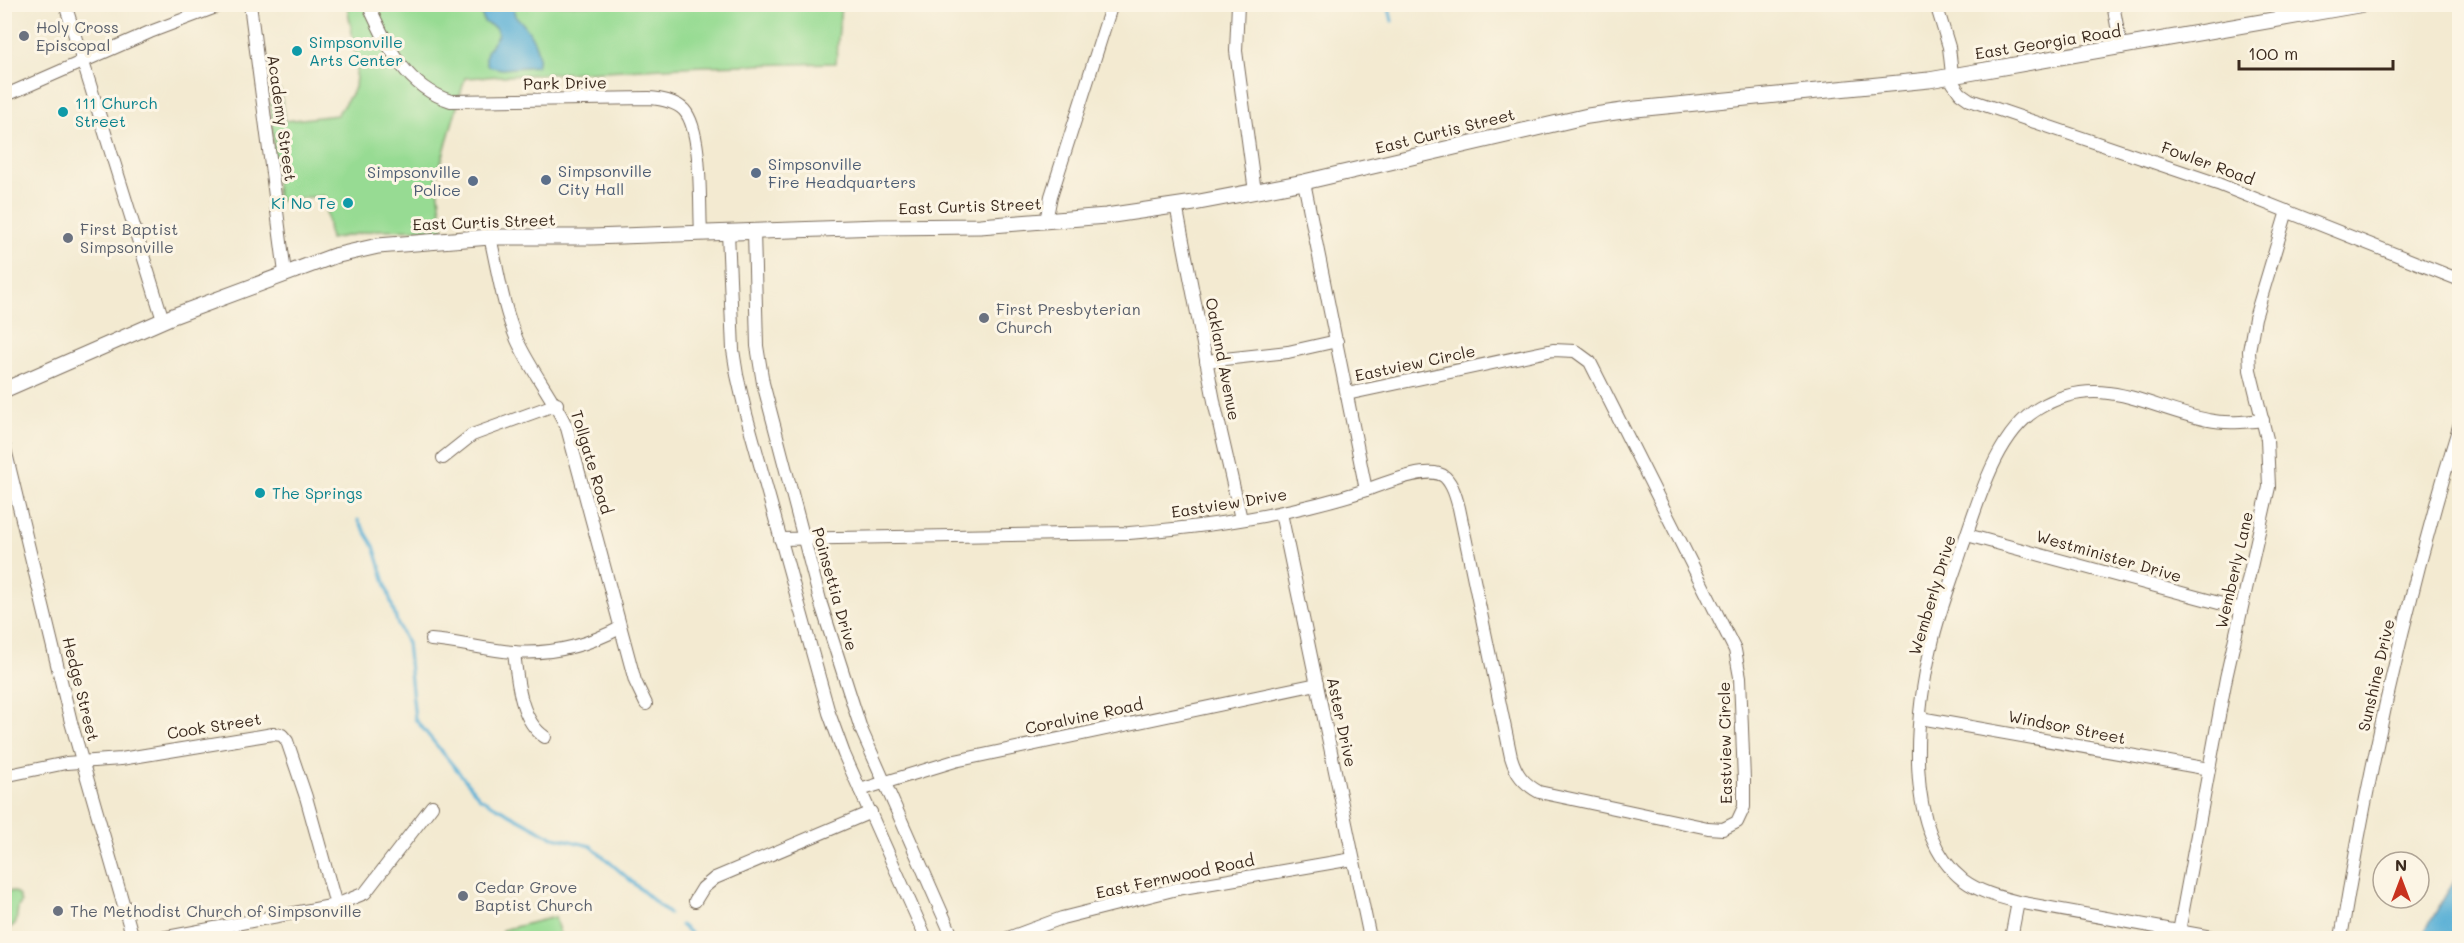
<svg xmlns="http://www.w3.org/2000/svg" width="2464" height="943" font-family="Mali,sans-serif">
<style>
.green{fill:#97db93;stroke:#698258;stroke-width:1.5}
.water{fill:#5ab0d6;stroke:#4a6d7a;stroke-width:1.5}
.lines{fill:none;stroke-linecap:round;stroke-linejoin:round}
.stream{stroke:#5ab0d6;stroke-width:3}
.minor-casing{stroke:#7b6d5d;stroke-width:14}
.major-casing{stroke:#7b6d5d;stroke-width:17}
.minor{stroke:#fff;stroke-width:12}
.major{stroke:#fff;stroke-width:15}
.worship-dot{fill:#6b7280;stroke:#fcf5e5;stroke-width:2}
.culture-dot{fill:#0f9aa8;stroke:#fcf5e5;stroke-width:2}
.service-dot{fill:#5c6f8a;stroke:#fcf5e5;stroke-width:2}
.labels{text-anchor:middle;stroke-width:6;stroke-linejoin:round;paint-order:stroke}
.worship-label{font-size:16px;fill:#5b616d;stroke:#fcf5e5;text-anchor:start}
.culture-label{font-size:16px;fill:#0d838f;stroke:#fcf5e5;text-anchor:start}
.street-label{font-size:16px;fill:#3b2a1e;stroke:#fcf5e5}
.service-label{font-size:16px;fill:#4e5e75;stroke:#fcf5e5;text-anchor:start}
</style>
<rect width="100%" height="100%" fill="#fcf5e5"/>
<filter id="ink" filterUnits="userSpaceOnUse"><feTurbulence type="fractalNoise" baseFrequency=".0167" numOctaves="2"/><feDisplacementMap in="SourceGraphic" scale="12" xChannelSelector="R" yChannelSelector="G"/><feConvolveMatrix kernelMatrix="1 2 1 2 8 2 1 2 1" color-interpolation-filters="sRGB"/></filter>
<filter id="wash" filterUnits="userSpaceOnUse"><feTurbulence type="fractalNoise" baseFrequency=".008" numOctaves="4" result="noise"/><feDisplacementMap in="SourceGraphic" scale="24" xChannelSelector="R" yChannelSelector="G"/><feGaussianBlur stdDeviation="1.35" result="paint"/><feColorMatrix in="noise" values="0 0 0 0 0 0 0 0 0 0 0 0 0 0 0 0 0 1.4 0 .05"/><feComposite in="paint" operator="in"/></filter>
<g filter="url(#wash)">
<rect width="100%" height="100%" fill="#f3ead1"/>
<g class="green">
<polygon points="347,5 841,5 836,63 703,66 465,78 437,177 443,229 377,230 330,239 324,196 277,200 270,92 280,90 285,121 337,115 355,88 357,62"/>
<path d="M10,891C18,892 19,895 21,903L18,907L16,923L8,929L5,927V894Z"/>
<polygon points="555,917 561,938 502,938 502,930"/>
</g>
<g class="water">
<path d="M479,5H513L515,16C527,25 543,51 537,66L502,69L488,66C479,48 502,40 497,30C495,26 487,24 484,22Z"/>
<polygon points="2459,872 2459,938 2421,938"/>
</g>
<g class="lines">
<g class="stream">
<polyline points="1388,4 1392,21"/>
<polyline points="358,520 374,546 398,625 407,643 415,719 480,798 550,836 591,846 669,914"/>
<polyline points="681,925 696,938"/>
</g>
</g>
</g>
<g filter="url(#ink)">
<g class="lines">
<defs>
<g id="minor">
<polyline points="65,4 163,320"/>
<polyline points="250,4 285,273"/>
<path d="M368,4C387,45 405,87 451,101L649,98C661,99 675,101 684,110C703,131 699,204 701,233"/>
<polyline points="1238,4 1236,51 1255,192"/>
<polyline points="1936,4 1949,47 1953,83 1960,93 1970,100 2218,184 2460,280"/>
<polyline points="2113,4 2121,48"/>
<polyline points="4,96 150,32 224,4"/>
<polyline points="1176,205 1215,406 1241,519"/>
<polyline points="1046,221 1051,196 1112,4"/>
<polyline points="754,231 757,346 763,383 821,604 861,729 953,938"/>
<polyline points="728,232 733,350 737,375 746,414 829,713 844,754 926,938"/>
<path d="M490,237C498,271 503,308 517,340C531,371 553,397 567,428L635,681L646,704"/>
<polyline points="1206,361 1288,352 1337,341"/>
<path d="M1347,394L1553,350L1575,351L1590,362L1735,650L1740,677L1744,780V807L1737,822L1723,829L1708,828L1539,792C1523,783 1516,774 1511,757L1459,508C1456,497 1453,485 1445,477C1430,464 1383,484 1366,490"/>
<polyline points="4,445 71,722 133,938"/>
<polyline points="443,458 472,435 557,404"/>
<polyline points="1281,513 1370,938"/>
<polyline points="1967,535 2241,609"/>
<path d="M780,539L1129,533C1209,527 1290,515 1366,490L1304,182"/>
<path d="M431,640C459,642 486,650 513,652C551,655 588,645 620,628"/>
<path d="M514,652C517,679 520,721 545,737"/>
<polyline points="1920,718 2209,769"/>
<polyline points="4,776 66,763 121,759 273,734 282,735 287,741 306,797 336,905"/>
<polyline points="860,790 955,761 1317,684"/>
<polyline points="695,901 703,888 715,878 871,812"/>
<polyline points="2178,937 2226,678 2269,487 2267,439 2250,370 2249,351 2255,318 2287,211"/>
<polyline points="162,938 336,905 365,893 432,806"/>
<polyline points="1008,938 1062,918 1177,889 1353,859"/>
<polyline points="2011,938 2018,902"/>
<path d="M2217,938L2018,902C1999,897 1979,892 1963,880C1901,831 1916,711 1932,643C1939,611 1952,580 1962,548C1978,503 1996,433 2039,408C2101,371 2147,408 2208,420C2226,424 2245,422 2263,420"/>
<path d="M2341,938C2369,765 2408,591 2460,423"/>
</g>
<polyline id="major" points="4,390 173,316 334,256 378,246 490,237 592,237 880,227 980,226 1106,216 1194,203 1304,182 1588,116 1636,109 1929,80 2364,4"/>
</defs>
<use href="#minor" class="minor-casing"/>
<use href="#major" class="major-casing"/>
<use href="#minor" class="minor"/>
<use href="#major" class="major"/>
</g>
</g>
<g class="worship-dot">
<circle cx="24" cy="36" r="6"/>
<circle cx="68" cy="238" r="6"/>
<circle cx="984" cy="318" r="6"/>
<circle cx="463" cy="896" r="6"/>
<circle cx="58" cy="911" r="6"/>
</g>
<g class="culture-dot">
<circle cx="297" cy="51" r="6"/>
<circle cx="63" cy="112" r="6"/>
<circle cx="348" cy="203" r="6"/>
<circle cx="260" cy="493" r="6"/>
</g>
<g class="service-dot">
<circle cx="756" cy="173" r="6"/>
<circle cx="546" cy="180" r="6"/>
<circle cx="473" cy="181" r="6"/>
</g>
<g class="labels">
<g class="worship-label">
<text x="36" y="33">Holy Cross<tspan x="36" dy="18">Episcopal</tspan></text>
<text x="80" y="235">First Baptist<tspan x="80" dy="18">Simpsonville</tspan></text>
<text x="996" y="315">First Presbyterian<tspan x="996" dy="18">Church</tspan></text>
<text x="475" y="893">Cedar Grove<tspan x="475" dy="18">Baptist Church</tspan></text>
<text x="70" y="917">The Methodist Church of Simpsonville</text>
</g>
<g class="culture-label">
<text x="309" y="48">Simpsonville<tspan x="309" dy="18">Arts Center</tspan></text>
<text x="75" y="109">111 Church<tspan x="75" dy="18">Street</tspan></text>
<text x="336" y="209" text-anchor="end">Ki No Te</text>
<text x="272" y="499">The Springs</text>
</g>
<g class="street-label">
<text transform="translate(2048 42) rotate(-9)" y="6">East Georgia Road</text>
<text transform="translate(565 83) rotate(-1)" y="6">Park Drive</text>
<text transform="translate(282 118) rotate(82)" y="6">Academy Street</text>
<text transform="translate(1445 131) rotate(-14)" y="6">East Curtis Street</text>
<text transform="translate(2208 163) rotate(20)" y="6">Fowler Road</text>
<text transform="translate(970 206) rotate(-2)" y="6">East Curtis Street</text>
<text transform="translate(484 222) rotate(-2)" y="6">East Curtis Street</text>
<text transform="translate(1223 359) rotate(79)" y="6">Oakland Avenue</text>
<text transform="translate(1415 363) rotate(-12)" y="6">Eastview Circle</text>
<text transform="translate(592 462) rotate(73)" y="6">Tollgate Road</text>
<text transform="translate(1229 503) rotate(-9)" y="6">Eastview Drive</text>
<text transform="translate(2109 556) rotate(16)" y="6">Westminister Drive</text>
<text transform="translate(2234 570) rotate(-77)" y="6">Wemberly Lane</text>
<text transform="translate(835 589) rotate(74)" y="6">Poinsettia Drive</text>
<text transform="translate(1932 595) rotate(-73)" y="6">Wemberly Drive</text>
<text transform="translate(2376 675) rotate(-77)" y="6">Sunshine Drive</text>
<text transform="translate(81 689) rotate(76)" y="6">Hedge Street</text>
<text transform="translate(1084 716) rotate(-12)" y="6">Coralvine Road</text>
<text transform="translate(1342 722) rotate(78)" y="6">Aster Drive</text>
<text transform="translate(214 726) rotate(-9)" y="6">Cook Street</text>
<text transform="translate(2067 727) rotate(11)" y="6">Windsor Street</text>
<text transform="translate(1725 743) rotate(-91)" y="6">Eastview Circle</text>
<text transform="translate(1175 876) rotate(-12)" y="6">East Fernwood Road</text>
</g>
<g class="service-label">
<text x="768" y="170">Simpsonville<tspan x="768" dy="18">Fire Headquarters</tspan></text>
<text x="558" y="177">Simpsonville<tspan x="558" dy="18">City Hall</tspan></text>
<text x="461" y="178" text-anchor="end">Simpsonville<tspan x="461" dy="18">Police</tspan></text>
</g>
</g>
<rect width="2464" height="943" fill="none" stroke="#fcf5e5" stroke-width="24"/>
<g transform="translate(2401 880)"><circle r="28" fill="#fcf5e5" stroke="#afa495" stroke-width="1.5"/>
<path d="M0-4.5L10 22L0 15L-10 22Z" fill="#c8321e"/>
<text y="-9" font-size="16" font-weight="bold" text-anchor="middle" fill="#3b2a1e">N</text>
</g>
<path d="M2239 60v9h154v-9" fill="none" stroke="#3b2a1e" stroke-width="3"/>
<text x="2248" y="60" font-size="18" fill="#3b2a1e" stroke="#fcf5e5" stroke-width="4.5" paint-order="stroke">100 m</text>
</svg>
